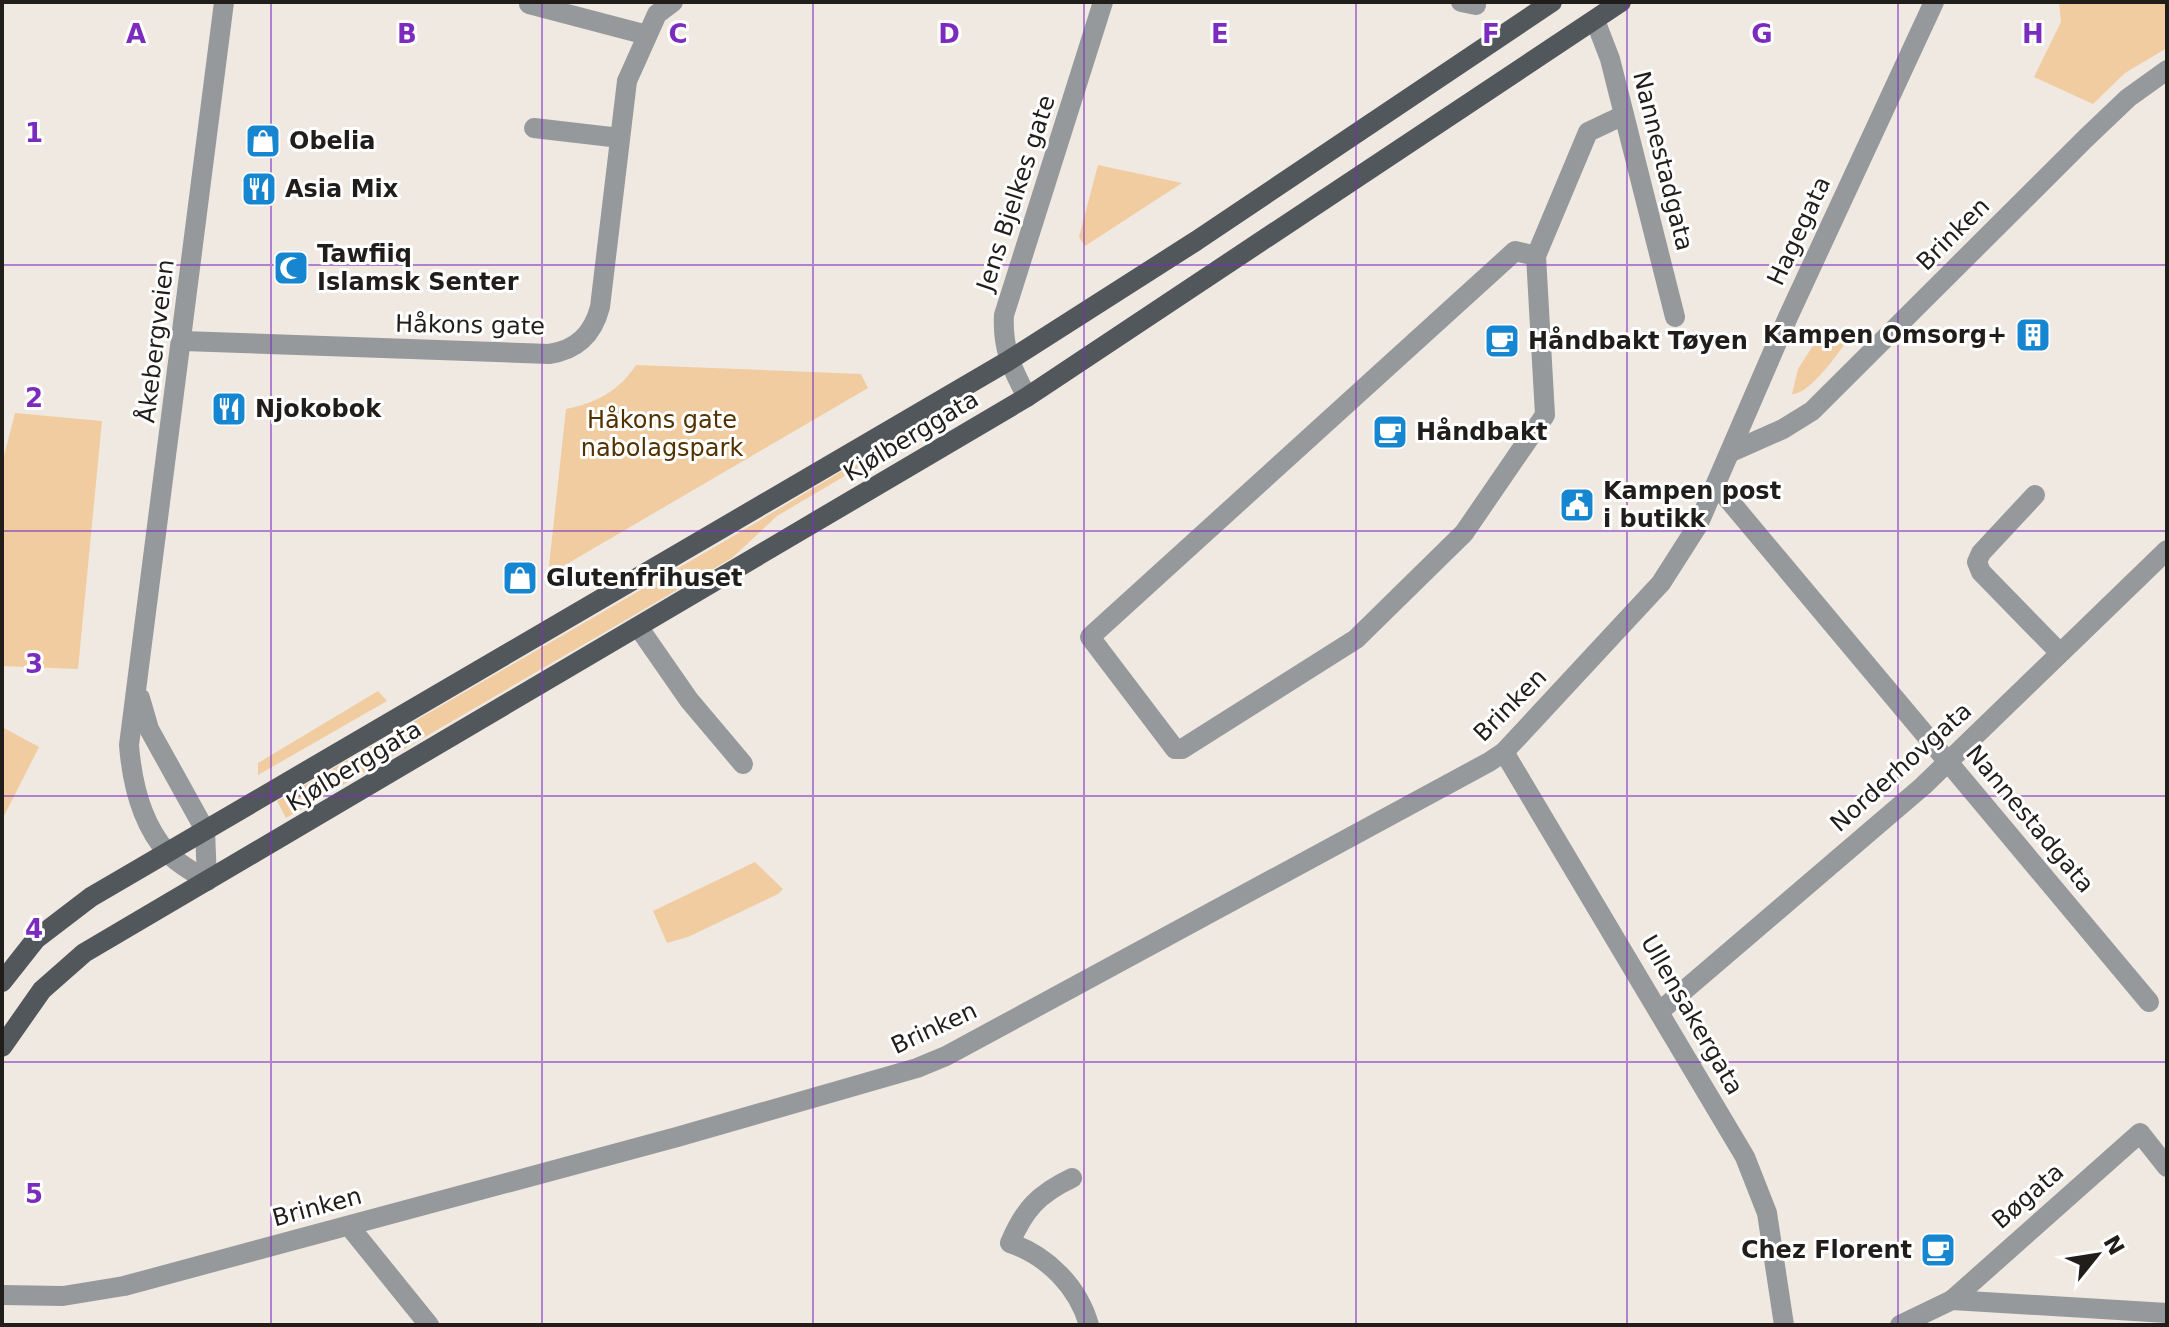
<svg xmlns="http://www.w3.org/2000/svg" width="2169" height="1327" font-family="'DejaVu Sans',sans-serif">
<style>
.green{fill:#f0cca0}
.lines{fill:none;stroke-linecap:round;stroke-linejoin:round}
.service{stroke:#96999c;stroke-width:20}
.pedestrian{stroke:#96999c;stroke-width:20}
.minor{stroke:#96999c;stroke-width:20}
.tertiary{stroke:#96999c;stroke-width:20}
.primary{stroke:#52575c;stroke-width:20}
.grid{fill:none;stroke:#7b2cbf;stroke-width:2;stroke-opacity:0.55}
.labels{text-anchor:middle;stroke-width:6;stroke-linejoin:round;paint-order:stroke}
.poi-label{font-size:24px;font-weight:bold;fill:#201d1b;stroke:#fff;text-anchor:start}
.street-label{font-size:24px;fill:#201d1b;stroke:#fff}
.park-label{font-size:24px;fill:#533200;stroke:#fff}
.grid-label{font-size:26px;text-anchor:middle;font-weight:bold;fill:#7b2cbf;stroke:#fff;stroke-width:6;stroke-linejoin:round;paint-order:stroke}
</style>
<rect width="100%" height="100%" fill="#f0e9e2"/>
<g class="green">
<polygon points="2059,2 2167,2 2167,48 2125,73 2093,104 2034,77 2061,22"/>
<polygon points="1098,165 1182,183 1085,246 1079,237"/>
<path d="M1821,333L1836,344L1848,339C1838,354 1809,395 1792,394L1798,369Z"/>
<path d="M636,365L861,374L868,388L548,575L566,409C596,403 619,391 636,365Z"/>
<polygon points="969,395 972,401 777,516 732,558 286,818 277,801 730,538"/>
<polygon points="15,413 102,421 78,669 2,666 2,464"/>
<polygon points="378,691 387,701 258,775 258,763"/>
<polygon points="2,727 39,747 2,820"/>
<polygon points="755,862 783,889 778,894 688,937 667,943 653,911"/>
</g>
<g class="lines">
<g class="service">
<polyline points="529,4 647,35"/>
<polyline points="627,81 657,14 673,2"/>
<polyline points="534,128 620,138"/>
<polyline points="1536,256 1515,251 1090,637 1175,749 1182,749 1356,639 1464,533 1545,415 1536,256 1588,132 1624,115"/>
<polyline points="2035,495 1981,553 1977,562 1981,572 2060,653"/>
<polyline points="639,628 689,700 743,764"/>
<path d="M1072,1178C1038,1194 1024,1210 1010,1243C1048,1256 1078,1287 1089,1325"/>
</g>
<polyline class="pedestrian" points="1461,2 1476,5"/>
<g class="minor">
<polyline points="1595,20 1610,59 1675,317"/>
<path d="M183,341L549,354C577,350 593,334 600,307L627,81"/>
<path d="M1027,397C1012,369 1002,348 1004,315L1103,2"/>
<polyline points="1731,452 1783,429 1812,411 2086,138 2128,98 2167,70"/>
<polyline points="1717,486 2149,1002"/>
<polyline points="1504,752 1745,1157 1767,1213 1784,1325"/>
<polyline points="1660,1011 1923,786 2167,550"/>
<polyline points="349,1226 429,1325"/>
<polyline points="2,1295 63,1296 124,1286 677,1137 917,1068 946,1056 1489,762 1504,752 1661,583 1698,525 1788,317 1934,2"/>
<polyline points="1952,1300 2140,1133 2167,1167"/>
<polyline points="1900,1325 1952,1300 2167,1313"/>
</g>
<g class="tertiary">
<polyline points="140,698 149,729 205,830 207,881"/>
<path d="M207,881C194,872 176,863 166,851C141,822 132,783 129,745L224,2"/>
</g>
<g class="primary">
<polyline points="2,982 36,939 91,897 1008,361 1196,241 1552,2"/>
<polyline points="2,1047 42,990 84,953 1027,397 1621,2"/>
</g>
</g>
<path class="grid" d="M271,2V1325M542,2V1325M813,2V1325M1084,2V1325M1356,2V1325M1627,2V1325M1898,2V1325M2,265H2167M2,531H2167M2,796H2167M2,1062H2167"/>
<defs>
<symbol id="shop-square" viewBox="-11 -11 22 22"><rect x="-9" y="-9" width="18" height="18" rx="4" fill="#1586cf" stroke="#fff"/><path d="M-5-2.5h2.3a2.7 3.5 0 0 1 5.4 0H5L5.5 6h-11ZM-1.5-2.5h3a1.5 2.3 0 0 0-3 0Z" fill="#fff"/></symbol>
<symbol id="restaurant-square" viewBox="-11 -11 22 22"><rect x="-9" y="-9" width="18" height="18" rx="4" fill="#1586cf" stroke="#fff"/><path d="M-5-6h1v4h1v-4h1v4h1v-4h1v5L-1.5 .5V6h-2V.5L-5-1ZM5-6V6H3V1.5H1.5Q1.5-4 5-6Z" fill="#fff"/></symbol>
<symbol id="mosque-square" viewBox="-11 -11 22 22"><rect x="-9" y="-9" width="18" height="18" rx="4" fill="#1586cf" stroke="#fff"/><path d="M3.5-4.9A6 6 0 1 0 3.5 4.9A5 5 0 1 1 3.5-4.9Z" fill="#fff"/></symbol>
<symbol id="building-square" viewBox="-11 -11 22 22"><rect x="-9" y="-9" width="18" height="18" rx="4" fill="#1586cf" stroke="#fff"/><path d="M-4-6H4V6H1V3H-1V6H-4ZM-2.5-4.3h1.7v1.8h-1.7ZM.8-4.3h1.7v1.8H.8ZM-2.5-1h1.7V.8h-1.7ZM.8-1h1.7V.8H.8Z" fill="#fff"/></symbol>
<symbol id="cafe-square" viewBox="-11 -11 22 22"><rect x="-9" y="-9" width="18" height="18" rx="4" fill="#1586cf" stroke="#fff"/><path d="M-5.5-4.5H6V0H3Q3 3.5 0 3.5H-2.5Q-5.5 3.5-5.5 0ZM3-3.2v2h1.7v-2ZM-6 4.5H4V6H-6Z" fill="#fff"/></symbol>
<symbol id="civic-square" viewBox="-11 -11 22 22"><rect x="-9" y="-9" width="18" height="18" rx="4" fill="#1586cf" stroke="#fff"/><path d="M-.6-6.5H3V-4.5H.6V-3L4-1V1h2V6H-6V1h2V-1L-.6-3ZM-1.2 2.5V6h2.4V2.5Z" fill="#fff"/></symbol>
</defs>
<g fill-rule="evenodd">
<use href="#shop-square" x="243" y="121" width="40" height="40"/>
<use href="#restaurant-square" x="239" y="169" width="40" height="40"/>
<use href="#mosque-square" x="271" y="248" width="40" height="40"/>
<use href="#building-square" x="2013" y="315" width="40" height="40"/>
<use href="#cafe-square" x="1482" y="321" width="40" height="40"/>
<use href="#restaurant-square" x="209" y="389" width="40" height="40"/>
<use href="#cafe-square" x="1370" y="412" width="40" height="40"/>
<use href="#civic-square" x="1557" y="485" width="40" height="40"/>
<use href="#shop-square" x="500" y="558" width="40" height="40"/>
<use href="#cafe-square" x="1918" y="1230" width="40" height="40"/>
</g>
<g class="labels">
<g class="poi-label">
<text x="289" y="149">Obelia</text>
<text x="285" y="197">Asia Mix</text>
<text x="317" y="262">Tawfiiq<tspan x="317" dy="28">Islamsk Senter</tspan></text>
<text x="2007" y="343" text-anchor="end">Kampen Omsorg+</text>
<text x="1528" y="349">Håndbakt Tøyen</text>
<text x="255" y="417">Njokobok</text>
<text x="1416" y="440">Håndbakt</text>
<text x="1603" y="499">Kampen post<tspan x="1603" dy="28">i butikk</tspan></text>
<text x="546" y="586">Glutenfrihuset</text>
<text x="1912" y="1258" text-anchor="end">Chez Florent</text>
</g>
<g class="street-label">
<text transform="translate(1663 161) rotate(76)" y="8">Nannestadgata</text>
<text transform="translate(1016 193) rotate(-72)" y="8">Jens Bjelkes gate</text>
<text transform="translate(1799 231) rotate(-65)" y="8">Hagegata</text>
<text transform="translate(1953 234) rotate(-45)" y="8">Brinken</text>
<text transform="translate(470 325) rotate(1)" y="8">Håkons gate</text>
<text transform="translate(156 341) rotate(-83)" y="8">Åkebergveien</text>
<text transform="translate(911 436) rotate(-31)" y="8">Kjølberggata</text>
<text transform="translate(1510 705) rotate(-45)" y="8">Brinken</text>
<text transform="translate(354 766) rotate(-31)" y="8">Kjølberggata</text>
<text transform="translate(1901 767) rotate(-42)" y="8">Norderhovgata</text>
<text transform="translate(2030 819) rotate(50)" y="8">Nannestadgata</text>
<text transform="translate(1692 1015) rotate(60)" y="8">Ullensakergata</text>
<text transform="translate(934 1028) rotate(-25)" y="8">Brinken</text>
<text transform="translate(2028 1196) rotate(-41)" y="8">Bøgata</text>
<text transform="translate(317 1207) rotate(-15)" y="8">Brinken</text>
</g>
<g class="park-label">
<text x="662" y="428">Håkons gate<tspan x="662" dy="28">nabolagspark</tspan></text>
</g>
</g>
<g class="grid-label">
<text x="136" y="43">A</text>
<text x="407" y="43">B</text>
<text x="678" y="43">C</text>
<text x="949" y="43">D</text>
<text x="1220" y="43">E</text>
<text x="1491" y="43">F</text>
<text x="1762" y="43">G</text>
<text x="2033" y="43">H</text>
<text x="34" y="142">1</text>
<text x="34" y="407">2</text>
<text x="34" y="673">3</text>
<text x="34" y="938">4</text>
<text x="34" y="1203">5</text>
</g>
<rect width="2169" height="1327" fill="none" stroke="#201d1b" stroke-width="8"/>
<g transform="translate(2097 1255) rotate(60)" stroke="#ffffff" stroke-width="6" paint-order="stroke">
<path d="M0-6L14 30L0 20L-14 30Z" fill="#201d1b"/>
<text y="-12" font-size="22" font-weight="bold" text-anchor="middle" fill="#201d1b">N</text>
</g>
</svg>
